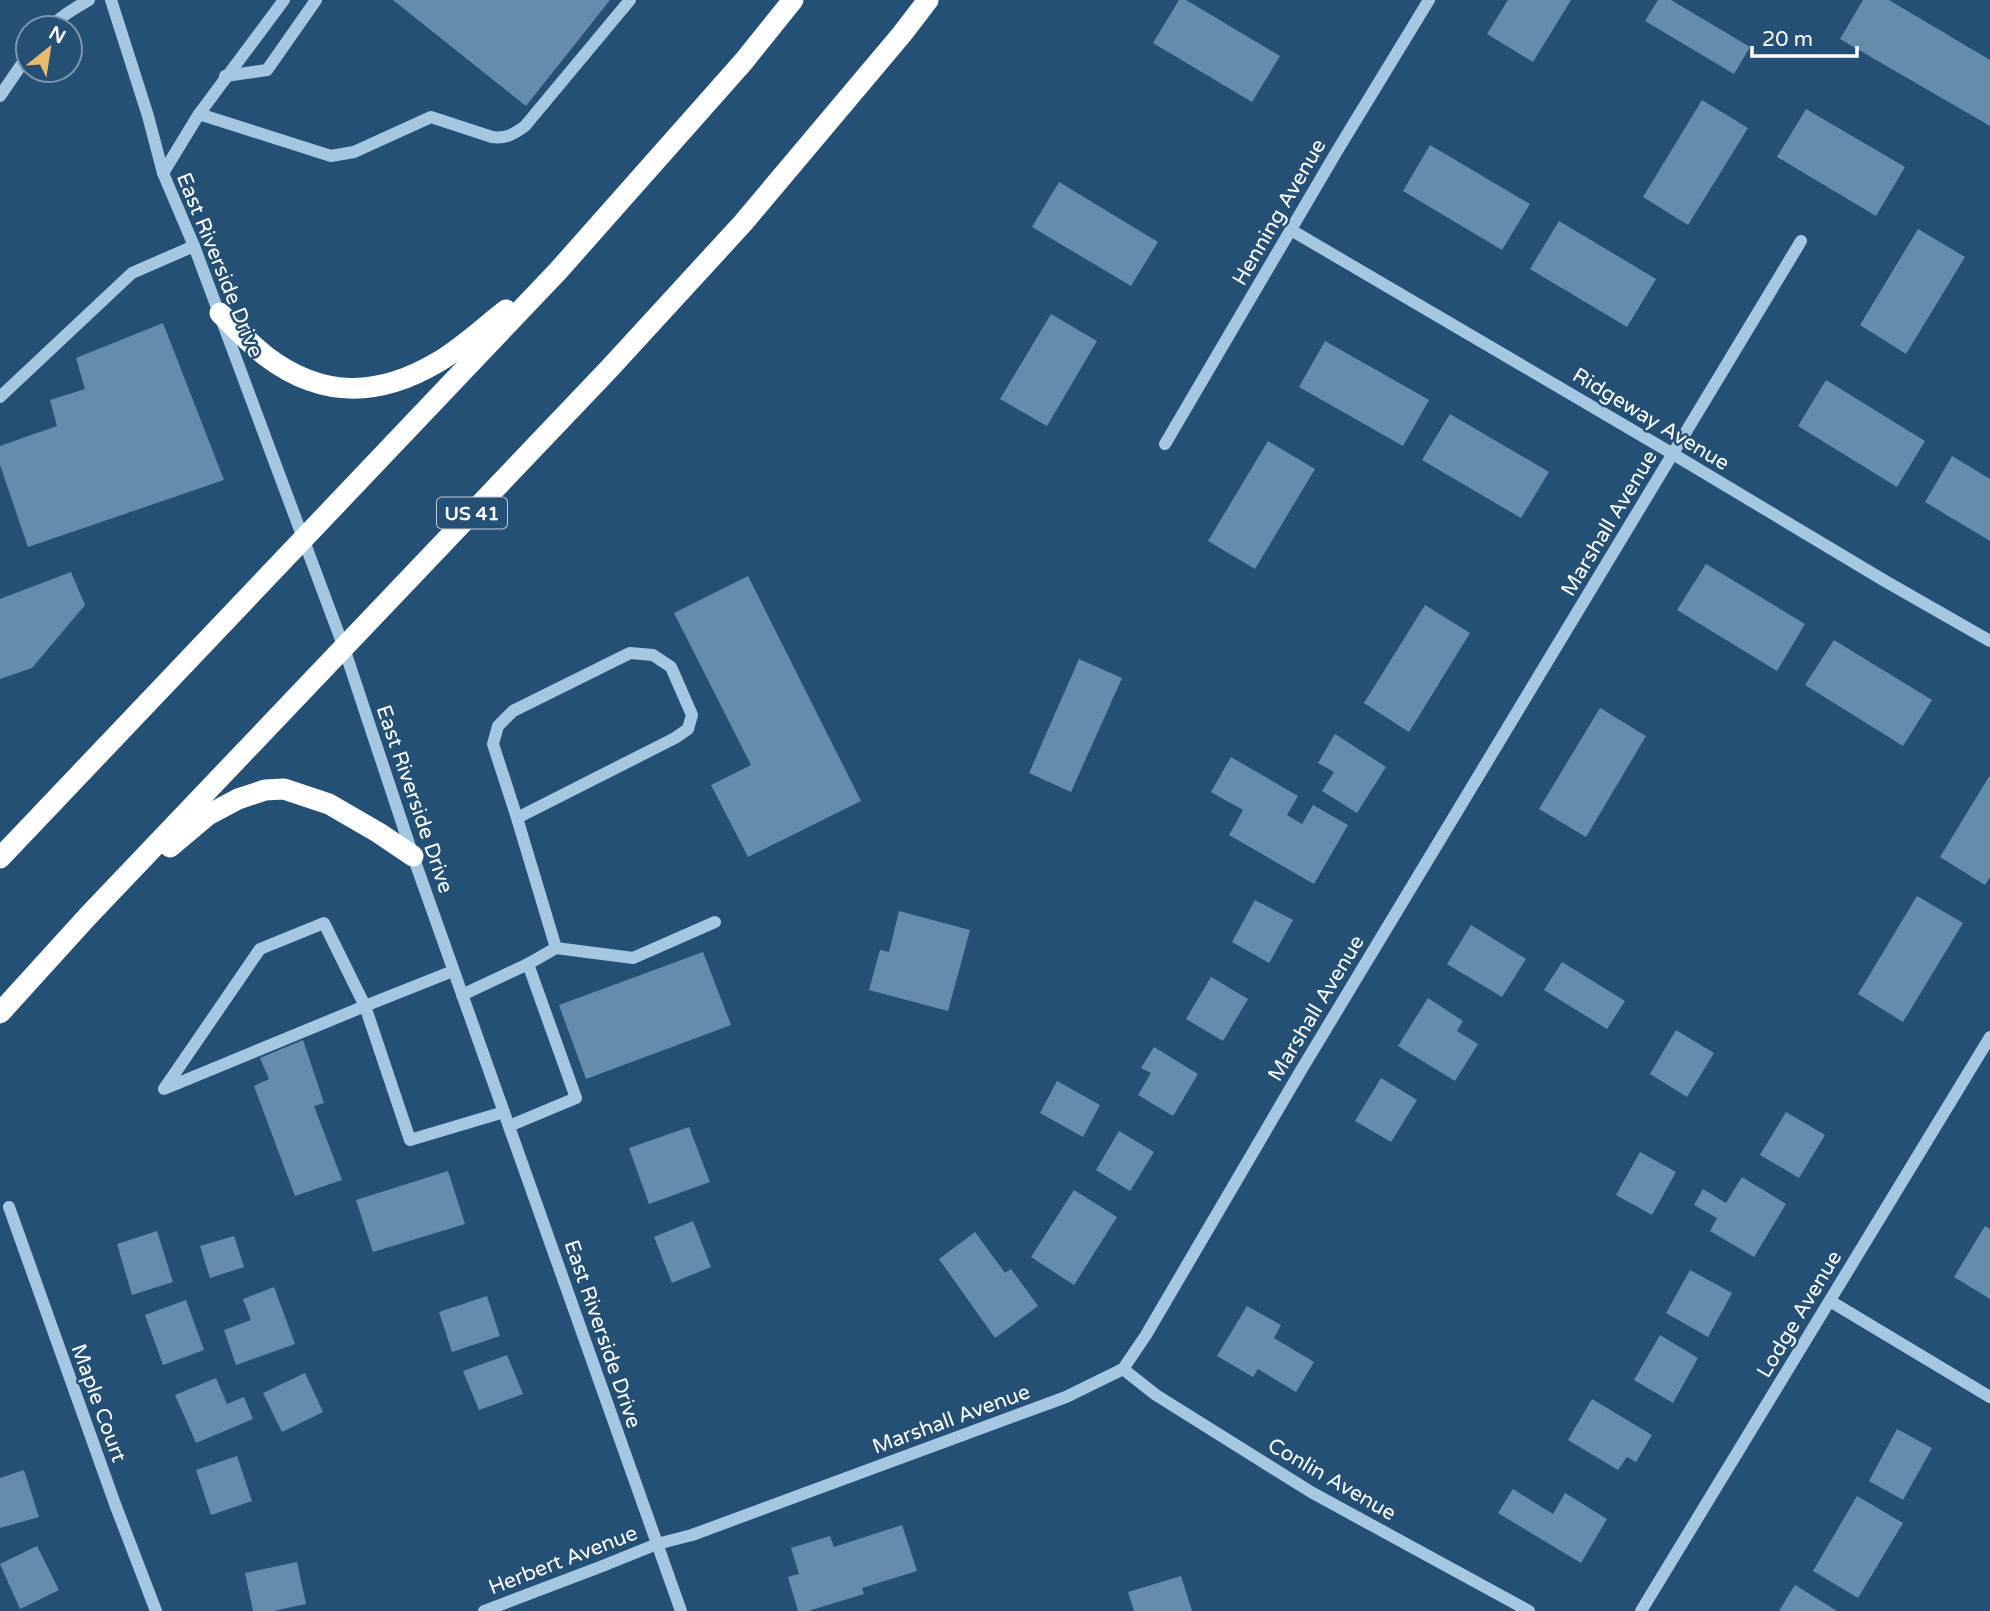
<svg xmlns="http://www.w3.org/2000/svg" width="1990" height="1611" font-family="'Varela Round',sans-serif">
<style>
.building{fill:#668cad}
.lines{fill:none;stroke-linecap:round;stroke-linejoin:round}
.minor{stroke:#a6c7e2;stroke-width:12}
.highway{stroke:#fff;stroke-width:21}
.labels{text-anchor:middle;stroke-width:5;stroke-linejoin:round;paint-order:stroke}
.shield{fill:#255076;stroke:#becad6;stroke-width:2}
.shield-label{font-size:19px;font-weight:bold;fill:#fff}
.street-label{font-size:21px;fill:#fff;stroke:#255076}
</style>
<rect width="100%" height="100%" fill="#255076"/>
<g class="building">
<polygon points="393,0 610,0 526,106"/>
<polygon points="1179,0 1186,0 1280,56 1252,102 1153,43"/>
<polygon points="1508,0 1571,0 1533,62 1487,34"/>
<polygon points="1658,0 1671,0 1750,47 1734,74 1645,21"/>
<polygon points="1863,0 1889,0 1990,60 1990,126 1840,39"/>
<polygon points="1702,100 1748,128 1688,225 1643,197"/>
<polygon points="1806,109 1905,167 1876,216 1777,157"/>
<polygon points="1430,145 1530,204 1502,250 1403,191"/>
<polygon points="1059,182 1158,242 1131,286 1032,227"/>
<polygon points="1559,221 1656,279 1627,327 1530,269"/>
<polygon points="1918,229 1965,257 1906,354 1860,325"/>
<polygon points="1051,314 1097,341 1047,426 1000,399"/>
<polygon points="163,323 224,480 28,547 0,465 0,446 57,426 50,400 85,389 76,358"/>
<polygon points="1325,341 1429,400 1403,446 1299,387"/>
<polygon points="1826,380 1925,441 1897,487 1798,426"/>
<polygon points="1450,414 1549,472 1521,518 1422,460"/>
<polygon points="1268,441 1315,469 1255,569 1208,541"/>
<polygon points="1952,456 1990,479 1990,541 1925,502"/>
<polygon points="1706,564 1805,624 1777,671 1677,610"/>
<polygon points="71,572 85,605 32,668 0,679 0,599"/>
<polygon points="748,576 861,801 748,857 711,785 751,765 674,613"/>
<polygon points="1425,605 1470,633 1409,732 1364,703"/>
<polygon points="1834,640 1932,700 1903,746 1805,685"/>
<polygon points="1079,659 1122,678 1071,792 1029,773"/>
<polygon points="1600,708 1646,736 1586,837 1539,809"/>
<polygon points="1335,734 1386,767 1357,813 1322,791 1334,772 1318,763"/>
<polygon points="1231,757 1298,796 1287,815 1302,824 1313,805 1348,825 1314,884 1229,835 1243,810 1211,792"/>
<polygon points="1990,775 1990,877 1985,885 1940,857"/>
<polygon points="1917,896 1963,923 1903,1022 1858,994"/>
<polygon points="1255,900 1293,920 1269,963 1232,942"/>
<polygon points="899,911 970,930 948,1011 869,990 880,950 889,952"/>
<polygon points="1471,925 1526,959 1502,997 1447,964"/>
<polygon points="703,952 731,1025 586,1079 559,1005"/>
<polygon points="1562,962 1625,1001 1607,1029 1544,990"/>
<polygon points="1211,977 1248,999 1223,1041 1186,1019"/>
<polygon points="1428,998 1463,1021 1457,1031 1478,1044 1455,1081 1398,1046"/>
<polygon points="1676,1030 1714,1053 1687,1097 1650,1074"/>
<polygon points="303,1040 324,1103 314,1106 342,1180 295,1196 254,1086 269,1079 260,1058"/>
<polygon points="1154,1047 1198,1074 1173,1116 1138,1095 1151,1073 1141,1068"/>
<polygon points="1381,1078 1417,1100 1391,1142 1355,1121"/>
<polygon points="1057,1081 1100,1105 1083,1137 1040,1113"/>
<polygon points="1786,1112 1825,1135 1799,1178 1760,1155"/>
<polygon points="689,1127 710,1182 649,1204 629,1148"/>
<polygon points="1119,1131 1154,1152 1130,1191 1096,1170"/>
<polygon points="1640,1152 1676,1172 1652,1215 1616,1195"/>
<polygon points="448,1171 465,1224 373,1252 356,1200"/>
<polygon points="1742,1177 1786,1204 1754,1257 1710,1231 1717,1218 1694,1205 1703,1189 1726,1203"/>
<polygon points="1074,1190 1117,1217 1074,1285 1031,1257"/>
<polygon points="693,1221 711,1267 672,1283 654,1237"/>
<polygon points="1985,1226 1990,1229 1990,1299 1954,1277"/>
<polygon points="157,1231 173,1282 132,1295 117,1244"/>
<polygon points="975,1232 1005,1273 1011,1269 1038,1306 995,1338 939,1259"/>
<polygon points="234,1236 244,1267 210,1278 200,1246"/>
<polygon points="1690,1270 1732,1293 1708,1337 1666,1313"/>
<polygon points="274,1287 295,1344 236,1365 224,1330 251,1320 243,1299"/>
<polygon points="487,1296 500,1336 452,1352 439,1312"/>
<polygon points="186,1300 204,1350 163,1365 145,1315"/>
<polygon points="1247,1306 1281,1325 1274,1338 1314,1362 1296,1392 1258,1369 1253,1377 1217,1356"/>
<polygon points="1660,1335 1698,1358 1673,1403 1634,1380"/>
<polygon points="507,1355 523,1394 479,1410 463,1371"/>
<polygon points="305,1373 323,1412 282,1432 263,1393"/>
<polygon points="216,1378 227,1404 244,1397 253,1419 196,1443 175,1395"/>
<polygon points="1592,1399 1652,1435 1636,1462 1627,1457 1618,1470 1568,1440"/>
<polygon points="1897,1429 1932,1448 1903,1500 1869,1481"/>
<polygon points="237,1456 252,1501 211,1515 196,1470"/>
<polygon points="24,1470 39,1517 0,1528 0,1478"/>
<polygon points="1513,1489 1553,1514 1565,1493 1607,1519 1581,1563 1498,1513"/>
<polygon points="1857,1496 1903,1523 1858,1598 1813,1571"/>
<polygon points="902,1525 917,1571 862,1588 864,1594 808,1611 798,1611 788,1577 799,1574 791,1548 830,1536 834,1547"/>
<polygon points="37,1546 59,1590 20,1609 0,1564"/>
<polygon points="297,1562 306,1604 273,1611 253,1611 245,1573"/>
<polygon points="1181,1576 1192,1611 1134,1611 1128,1592"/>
<polygon points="1795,1585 1837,1611 1779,1611"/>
</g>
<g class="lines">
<g class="minor">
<polyline points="111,0 148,116 163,173 194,246 344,648 413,856 681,1611"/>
<path d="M50,28C61,16 75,8 89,0"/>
<polyline points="225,76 267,70 316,0"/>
<polyline points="0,96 28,55"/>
<polyline points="199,114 284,0"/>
<path d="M163,173L199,114L331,156L354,152L431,117L492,137C506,139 514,134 525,126L630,0"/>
<polyline points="1291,230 1673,454 1885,581 1990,641"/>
<polyline points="0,397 132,273 194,246"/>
<polyline points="1165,444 1337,151 1429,0"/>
<polygon points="324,923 365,1006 164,1089 260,949"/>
<polyline points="556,948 633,958 715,922"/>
<polyline points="453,971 365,1006 410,1140 504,1112"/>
<polyline points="462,995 528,964 556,948 517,818 675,738 688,729 692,715 671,667 653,655 630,653 513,711 498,726 493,744 517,818"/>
<polyline points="509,1126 576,1098 528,964"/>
<polyline points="9,1207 115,1504 156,1611"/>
<polyline points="1830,1301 1990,1397"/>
<polyline points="1123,1369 1156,1395 1311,1492 1529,1611"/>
<polyline points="484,1611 600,1567 657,1544 692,1535 1066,1397 1123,1369 1146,1335 1300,1072 1801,241"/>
<polyline points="1641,1611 1990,1037"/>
</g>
<g class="highway">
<path d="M220,313C235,328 250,344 267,357C323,399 379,397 438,362C462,348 484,327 506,310"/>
<polyline points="170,847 208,815 238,799 265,790 284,789 329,804 379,833 413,856"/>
<polyline points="0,858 558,271 744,61 793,0"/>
<polyline points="0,1013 88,916 609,369 743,223 902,34 928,0"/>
</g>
</g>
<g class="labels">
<rect class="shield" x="437" y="497.5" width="70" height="31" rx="5"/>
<g class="shield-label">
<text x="472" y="520">US 41</text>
</g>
<g class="street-label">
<text transform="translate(1279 212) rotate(-60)" y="7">Henning Avenue</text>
<text transform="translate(220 265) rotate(68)" y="7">East Riverside Drive</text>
<text transform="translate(1651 419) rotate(31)" y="7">Ridgeway Avenue</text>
<text transform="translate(1609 523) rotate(-59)" y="7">Marshall Avenue</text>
<text transform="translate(415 799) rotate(71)" y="7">East Riverside Drive</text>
<text transform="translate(1316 1008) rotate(-59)" y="7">Marshall Avenue</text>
<text transform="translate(1799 1314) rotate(-59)" y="7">Lodge Avenue</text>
<text transform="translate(603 1334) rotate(71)" y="7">East Riverside Drive</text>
<text transform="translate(99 1403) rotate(70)" y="7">Maple Court</text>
<text transform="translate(951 1419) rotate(-20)" y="7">Marshall Avenue</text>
<text transform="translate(1332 1479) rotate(30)" y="7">Conlin Avenue</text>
<text transform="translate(563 1560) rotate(-21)" y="7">Herbert Avenue</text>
</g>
</g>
<g transform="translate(49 49) rotate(30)"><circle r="33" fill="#255076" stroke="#7c96ad" stroke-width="2"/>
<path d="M0-5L12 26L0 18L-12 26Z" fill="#ebba6b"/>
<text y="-10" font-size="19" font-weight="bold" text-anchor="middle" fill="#ffffff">N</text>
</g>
<path d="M1752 46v10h105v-10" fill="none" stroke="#ffffff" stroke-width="3.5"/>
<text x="1762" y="46" font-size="21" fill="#ffffff" stroke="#255076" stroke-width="5" paint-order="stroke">20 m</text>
</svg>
